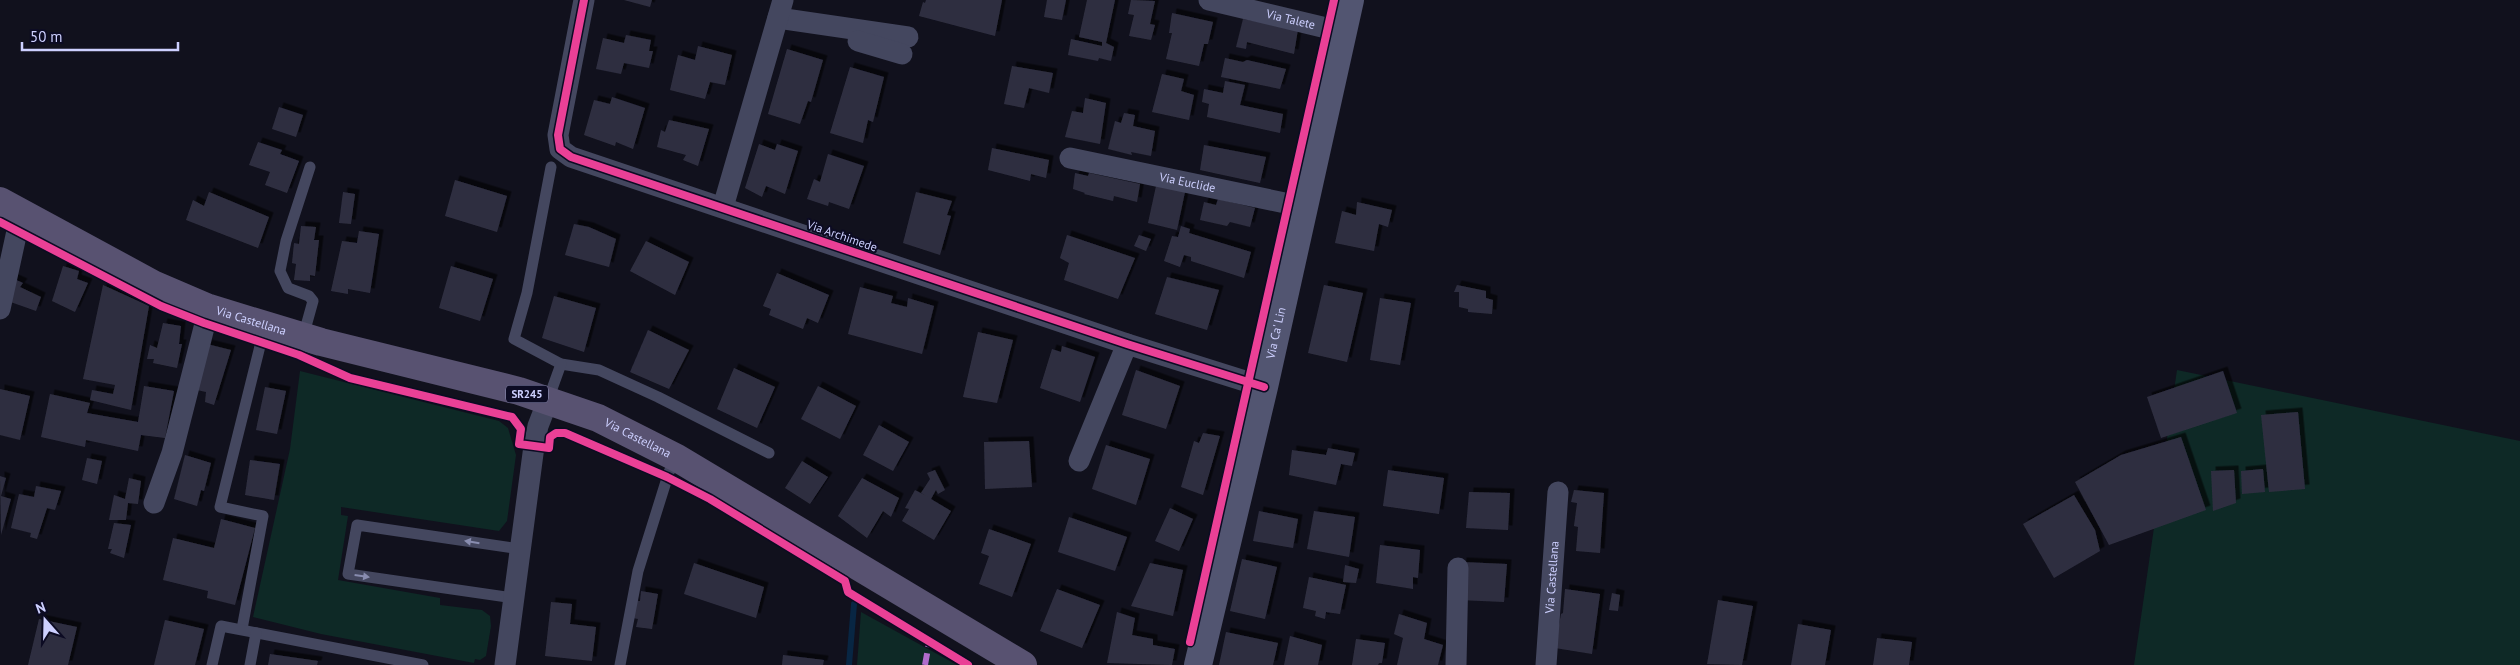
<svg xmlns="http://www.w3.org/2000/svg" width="2520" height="665" font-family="'PT Sans',sans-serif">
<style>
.green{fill:#0e2926}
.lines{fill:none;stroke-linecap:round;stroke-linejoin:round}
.stream{stroke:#082643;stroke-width:6}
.building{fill:#2f2f40;filter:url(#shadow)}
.lane{stroke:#44475f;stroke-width:11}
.street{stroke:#44475f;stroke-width:21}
.secondary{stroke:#525571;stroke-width:28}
.primary{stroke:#585271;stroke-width:28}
.quiet{stroke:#b06ccc;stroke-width:6;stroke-dasharray:12 6;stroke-linecap:butt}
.cycleway-casing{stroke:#0c0b23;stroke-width:11}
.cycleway{stroke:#ea4096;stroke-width:8}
.oneway{fill:#888caf}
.labels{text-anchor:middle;stroke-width:4;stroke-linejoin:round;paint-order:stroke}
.shield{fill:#0c0b23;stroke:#9395bd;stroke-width:1}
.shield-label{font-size:11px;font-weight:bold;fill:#cdd0ff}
.street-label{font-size:12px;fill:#cdd0ff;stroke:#0c0b23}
</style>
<defs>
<filter id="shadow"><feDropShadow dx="4.5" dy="-4.5" stdDeviation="0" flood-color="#0009"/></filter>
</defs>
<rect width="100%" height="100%" fill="#11111d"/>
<g class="green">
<polygon points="2177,370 2520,441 2520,665 2134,665"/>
<polygon points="300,371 499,421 508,428 516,455 507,521 499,531 341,507 341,515 348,516 338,580 440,598 440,605 482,610 490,616 491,626 486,656 480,660 475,659 474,663 321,634 253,617 290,449"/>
<polygon points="861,612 957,665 857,665"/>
</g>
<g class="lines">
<polyline class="stream" points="849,665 854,604"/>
</g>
<g class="building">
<polygon points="624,0 652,0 650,7"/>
<polygon points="926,0 1002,0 995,36 919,16 923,2 925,3"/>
<polygon points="1047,0 1066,0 1062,20 1044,17"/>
<polygon points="1087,0 1115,0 1106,43 1114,47 1111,61 1099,58 1098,61 1068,55 1071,39 1102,46 1102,42 1079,37"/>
<polygon points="1131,0 1155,1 1150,24 1155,25 1151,40 1129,36 1134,15 1128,14"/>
<polygon points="1172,13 1213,22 1208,44 1204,44 1199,66 1166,59 1172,33 1169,33"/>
<polygon points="1243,19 1298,29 1294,54 1247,42 1246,49 1236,47"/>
<polygon points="626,35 651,40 649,51 653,51 649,68 624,63 621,74 596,69 603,38 624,43"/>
<polygon points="698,46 732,55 725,85 710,82 705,99 670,90 678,55 695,60"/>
<polygon points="787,49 823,60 811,102 808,101 800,124 768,114"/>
<polygon points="1225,58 1243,62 1247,60 1286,69 1280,89 1221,77"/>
<polygon points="1012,66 1053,73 1049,93 1029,88 1024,108 1004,104"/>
<polygon points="850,67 884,77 873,122 868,120 863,143 830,133"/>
<polygon points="1162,74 1184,79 1181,91 1194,95 1189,120 1152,112"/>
<polygon points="1225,81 1245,85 1240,105 1283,114 1280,133 1207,117 1209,104 1202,102 1204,89 1223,93"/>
<polygon points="612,97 645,108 633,149 616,142 615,146 584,135 594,100 610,104"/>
<polygon points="1085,98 1106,103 1100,144 1065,137 1072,111 1083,113"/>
<polygon points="279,107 303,115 296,137 272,129"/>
<polygon points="1124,113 1135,115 1133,126 1155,131 1151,156 1131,152 1132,155 1108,149 1115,121 1121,123"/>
<polygon points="669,120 709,129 698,166 683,160 686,155 657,147 661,130 665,132"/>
<polygon points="258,142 282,150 280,154 299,161 287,193 265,185 270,172 249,165"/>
<polygon points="759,144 775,150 777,144 798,151 785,194 766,186 762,197 745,188"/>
<polygon points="1204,145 1266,157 1260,183 1200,170"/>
<polygon points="992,148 1049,160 1046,178 1031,174 1030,181 988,170"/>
<polygon points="828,154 864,166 849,209 829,202 828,206 807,199 814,179 820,182"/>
<polygon points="1075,173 1088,176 1089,173 1140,184 1137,202 1114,196 1113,201 1084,194 1085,193 1073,189"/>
<polygon points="455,180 507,196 497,232 445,216"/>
<polygon points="1156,186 1185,192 1177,230 1148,223"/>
<polygon points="209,192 269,217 258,248 186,220 193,200 204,206"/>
<polygon points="343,192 355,194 351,224 339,223"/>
<polygon points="916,192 952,201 947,215 951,216 940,255 903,243"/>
<polygon points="1218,199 1255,208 1250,227 1230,222 1227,226 1200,220 1204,202 1216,205"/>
<polygon points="1357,202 1392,210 1388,227 1379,224 1374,251 1335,243 1342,211 1356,215"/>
<polygon points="574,224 589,227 616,239 609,267 565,255"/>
<polygon points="301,226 316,227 314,240 319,240 315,276 310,275 310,281 294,280 296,264 292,263 294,243 299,244"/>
<polygon points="1181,226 1190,229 1189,233 1251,252 1244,278 1191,261 1191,257 1184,255 1180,267 1164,261 1172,236 1178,237"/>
<polygon points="359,231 379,234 370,293 348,289 348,294 331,291 342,241 357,243"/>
<polygon points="1067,235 1135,258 1118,299 1064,280 1069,263 1060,258"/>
<polygon points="1139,235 1151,239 1146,251 1134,246"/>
<polygon points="646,241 689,262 675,295 630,271"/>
<polygon points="63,266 79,271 77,279 88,283 75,312 52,301"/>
<polygon points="451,266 493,279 480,321 439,308"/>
<polygon points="777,273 829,295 818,323 807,318 803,329 769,315 771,309 763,306"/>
<polygon points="1167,277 1219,290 1207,330 1155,314"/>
<polygon points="12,278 23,283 20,287 41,297 36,311 5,300"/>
<polygon points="103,285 149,306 131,410 90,400 92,390 113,394 115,385 83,379"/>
<polygon points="1324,285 1363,293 1347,362 1308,353"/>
<polygon points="1457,285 1486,291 1486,298 1493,300 1492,314 1468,312 1468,309 1459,307 1459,292 1454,292"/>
<polygon points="860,287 893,296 891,303 907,307 908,298 934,306 922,354 848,334"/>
<polygon points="554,296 596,308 584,352 542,338"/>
<polygon points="1380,298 1411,303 1400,365 1370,360"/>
<polygon points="163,323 181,326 179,344 182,344 177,368 153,363 154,359 147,359 150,345 157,348"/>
<polygon points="648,330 689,350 669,389 630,372"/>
<polygon points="978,332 1013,340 997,403 963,397"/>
<polygon points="207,344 231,350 214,405 205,402 206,392 197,390"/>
<polygon points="1062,346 1095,357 1080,402 1040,388 1052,349 1061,352"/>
<polygon points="734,368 775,387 757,428 717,409"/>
<polygon points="1136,370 1180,386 1166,429 1122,415"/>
<polygon points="2223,371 2237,413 2161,438 2147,397"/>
<polygon points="144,386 174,391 165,438 141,435 138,451 86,440 85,447 41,437 50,394 90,403 87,413 138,422"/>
<polygon points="818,386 856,406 840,439 801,419"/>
<polygon points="265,387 286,391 277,434 256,430"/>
<polygon points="0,389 30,396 20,440 0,435"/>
<polygon points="2298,412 2305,489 2269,492 2261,415"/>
<polygon points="879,425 909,442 893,471 863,455"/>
<polygon points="1203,433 1220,436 1203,495 1181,487 1194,441 1199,443"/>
<polygon points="2181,437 2206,510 2109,545 2075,482 2121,455"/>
<polygon points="1029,441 1032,487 985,489 984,442"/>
<polygon points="1106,445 1150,459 1136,505 1092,489"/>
<polygon points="1328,448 1355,453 1352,466 1341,464 1336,485 1289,475 1292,450 1326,455"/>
<polygon points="185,455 211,463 204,491 201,490 197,506 174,499"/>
<polygon points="87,458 102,461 97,484 82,480"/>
<polygon points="250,460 280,464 274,500 245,495"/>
<polygon points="802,461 828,477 810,504 785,488"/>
<polygon points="2263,469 2265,492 2242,494 2241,471"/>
<polygon points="935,470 945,490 938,494 936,490 931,499 951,511 934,540 902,521 909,509 905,508 915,490 928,497 921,493 930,479 927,473"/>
<polygon points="1388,470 1444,478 1439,514 1383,506"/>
<polygon points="2234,470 2236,503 2213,511 2211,471"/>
<polygon points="0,476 6,478 1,496 11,499 1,535"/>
<polygon points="129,478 141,481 138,504 128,503 126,520 109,520 114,495 125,499"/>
<polygon points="862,478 899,498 891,517 883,511 867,538 838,516"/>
<polygon points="36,486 61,491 55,510 47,508 37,539 30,537 31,533 11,528 19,494 34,497"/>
<polygon points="1574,490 1604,493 1600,553 1576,551 1578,527 1574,526 1577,503 1571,502"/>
<polygon points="1469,492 1510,493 1508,530 1466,528"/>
<polygon points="2074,495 2095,530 2100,551 2054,578 2023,524"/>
<polygon points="1170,508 1193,519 1179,551 1155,541"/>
<polygon points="1259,511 1298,519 1293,548 1253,541"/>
<polygon points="1314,511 1355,517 1349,557 1307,549"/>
<polygon points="1069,517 1127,537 1115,571 1058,552"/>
<polygon points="221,519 255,528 235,605 207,598 208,591 163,580 173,538 214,548"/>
<polygon points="114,523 131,525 124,558 110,553 112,549 108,549"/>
<polygon points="989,529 1031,544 1012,597 979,584 989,556 981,553"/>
<polygon points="1380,545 1420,550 1418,578 1413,577 1413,589 1376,583"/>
<polygon points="1242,559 1277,567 1265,619 1230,611"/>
<polygon points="1462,562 1507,564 1504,602 1459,600"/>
<polygon points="694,563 764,587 756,618 684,594"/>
<polygon points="1150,563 1183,570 1173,616 1131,606"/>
<polygon points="1345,565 1359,569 1356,583 1343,582"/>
<polygon points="1309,577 1346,585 1340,614 1326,612 1325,619 1315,616 1316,611 1303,608"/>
<polygon points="1057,589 1100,605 1082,648 1040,631"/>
<polygon points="1565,589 1600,594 1592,654 1555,648 1561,614 1563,613"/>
<polygon points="641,591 658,594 652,629 636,627 638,619 633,618 636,601 640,601"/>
<polygon points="1612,593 1620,595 1618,611 1609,610"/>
<polygon points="1718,600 1753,606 1742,665 1707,664"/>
<polygon points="551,602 572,604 570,624 596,627 592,661 545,656"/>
<polygon points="1117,612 1135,618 1132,635 1153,639 1153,645 1175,649 1172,665 1107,663"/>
<polygon points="1399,614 1427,623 1424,639 1443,645 1438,665 1397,665 1403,638 1394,634"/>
<polygon points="39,619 77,627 68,665 28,665"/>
<polygon points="165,620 204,629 195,665 154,665"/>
<polygon points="1798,624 1831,630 1825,665 1791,665"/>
<polygon points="1226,632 1278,643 1273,665 1219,665"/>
<polygon points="1290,636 1322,645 1318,665 1284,665"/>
<polygon points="1877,638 1912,642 1909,665 1873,665"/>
<polygon points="1356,639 1385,643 1382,663 1379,663 1378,665 1352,665"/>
<polygon points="270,654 318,661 317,665 268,665"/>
<polygon points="783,655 824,660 823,665 782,665"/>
</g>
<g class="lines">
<g class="lane">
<polyline points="551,167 527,293 514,339 561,364 599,370 658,397 769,453"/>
<polyline points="303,337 313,301 309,296 288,288 280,271 286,241 310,167"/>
<polyline points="548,400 561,364"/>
<polyline points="513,598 348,574 357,525 520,549"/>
<polyline points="242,629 263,516 220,507 265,326"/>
<polyline points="212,665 221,626 423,665"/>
<polyline points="250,665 256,633"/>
<polyline points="620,665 638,571 669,472 677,458"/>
</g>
<g class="street">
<polyline points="584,0 558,135 560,149 571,157 1127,344 1264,387"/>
<path id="s1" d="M1209,0L1343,32"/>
<polyline points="778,18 908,37"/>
<polyline points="858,41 902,54"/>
<path id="s2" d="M1070,158L1304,207"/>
<polyline points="723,207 783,0"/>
<polyline points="0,309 17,231 24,215"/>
<polyline points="1079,461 1127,344"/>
<polyline points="154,503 172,453 209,308"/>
<polyline points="505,665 534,446 538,426 548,400"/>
<polyline points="1456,665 1458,568"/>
<path id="s3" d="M1546,665L1558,492"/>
</g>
<path class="secondary" id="s4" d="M1198,665L1264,387L1350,0"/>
<path class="primary" id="s5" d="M0,201L153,284L209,308L321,342L519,391L598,418L677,458L1023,665"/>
<polyline class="quiet" points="925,665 929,643"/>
<defs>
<g id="cycleway">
<polyline points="584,0 558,135 560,149 571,157 1127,344 1264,387"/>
<polyline points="0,222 161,306 204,323 299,355 350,378 512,417 521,429 519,444 549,448 550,437 556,433 565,433 667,477 710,499 845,581 848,592 968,665"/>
<polyline points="1190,642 1334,0"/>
</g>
</defs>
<use href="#cycleway" class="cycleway-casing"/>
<use href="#cycleway" class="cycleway"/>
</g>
<defs><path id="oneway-solid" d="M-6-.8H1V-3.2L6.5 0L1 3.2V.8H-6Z" transform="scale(1.25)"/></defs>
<g class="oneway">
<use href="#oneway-solid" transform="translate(472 542) rotate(-171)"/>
<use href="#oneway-solid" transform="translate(362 576) rotate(8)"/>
</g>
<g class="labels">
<rect class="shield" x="506" y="385.5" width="42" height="17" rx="4"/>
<g class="shield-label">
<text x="527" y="398">SR245</text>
</g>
<g class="street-label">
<text dy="4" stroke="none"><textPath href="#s1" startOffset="84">Via Talete</textPath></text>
<text dy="4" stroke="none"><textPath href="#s2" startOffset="120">Via Euclide</textPath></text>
<text transform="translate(842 236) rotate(19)" y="4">Via Archimede</text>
<text dy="4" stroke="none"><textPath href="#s5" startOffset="279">Via Castellana</textPath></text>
<text dy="4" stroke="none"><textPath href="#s4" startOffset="341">Via Ca' Lin</textPath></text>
<text dy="4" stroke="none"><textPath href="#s5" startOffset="684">Via Castellana</textPath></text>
<text dy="4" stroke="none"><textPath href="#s3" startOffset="88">Via Castellana</textPath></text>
</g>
</g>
<g transform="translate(45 620) rotate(340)" stroke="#0c0b23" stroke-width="4" paint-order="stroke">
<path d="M0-4L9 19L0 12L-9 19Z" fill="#cdd0ff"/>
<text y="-8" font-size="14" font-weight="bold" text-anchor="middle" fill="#cdd0ff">N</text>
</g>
<path d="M22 42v8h156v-8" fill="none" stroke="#cdd0ff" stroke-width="2.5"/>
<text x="30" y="42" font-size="15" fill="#cdd0ff" stroke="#0c0b23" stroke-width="4" paint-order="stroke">50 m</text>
</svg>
